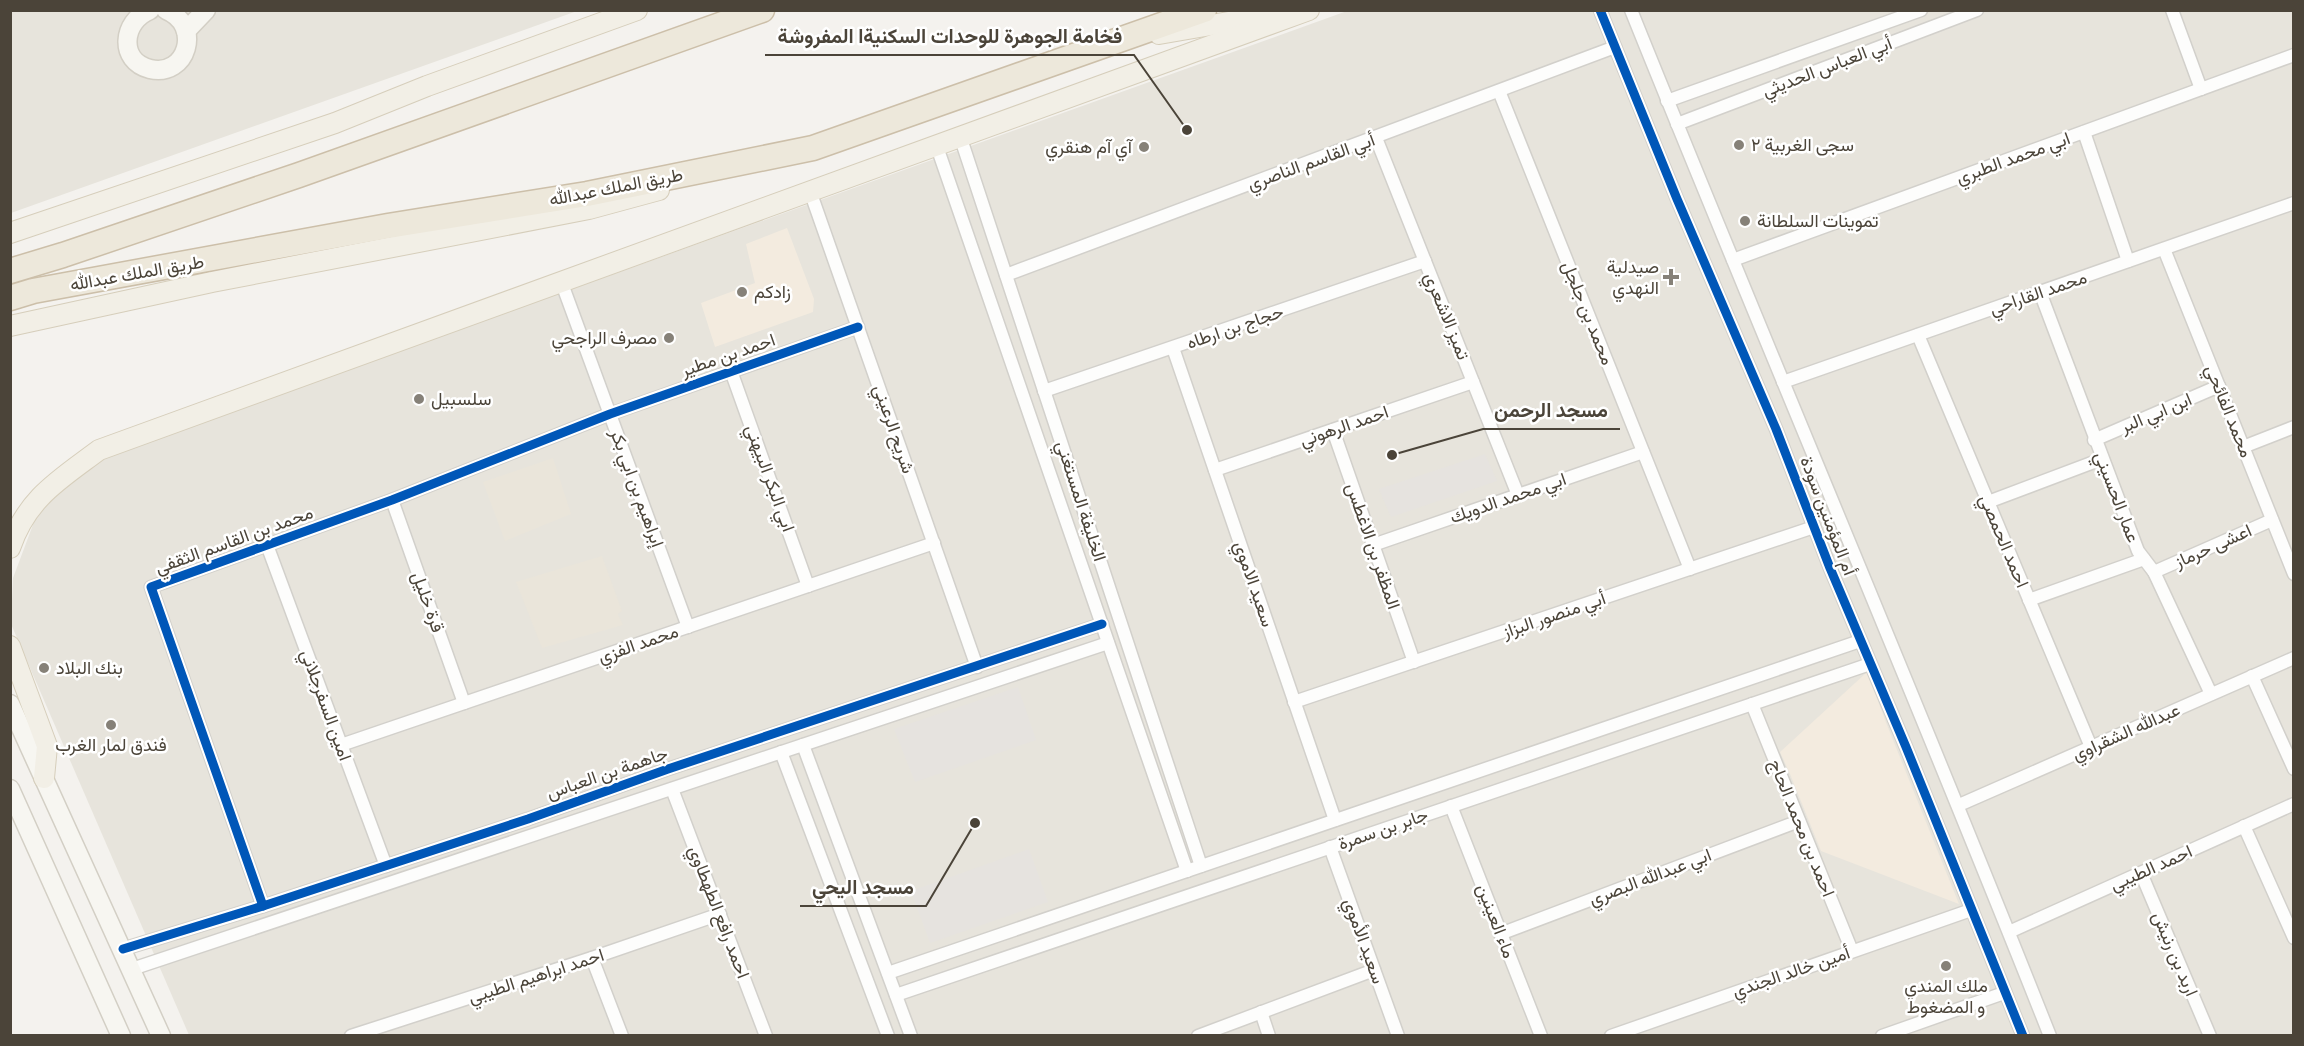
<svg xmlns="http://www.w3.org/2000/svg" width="2304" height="1046" font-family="'Titillium Web',Vazirmatn,sans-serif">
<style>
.residential{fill:#e7e4dc}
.commercial{fill:#f3ebdf}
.education{fill:#eae5da}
.parking{fill:#e6e3df}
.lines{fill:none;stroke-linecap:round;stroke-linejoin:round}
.street-casing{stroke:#d2d0cb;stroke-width:15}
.secondary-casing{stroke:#d3cfc5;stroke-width:21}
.primary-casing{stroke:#d6cebb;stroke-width:22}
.highway-casing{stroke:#ccbfa9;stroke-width:27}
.street{stroke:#fdfdfc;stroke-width:12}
.secondary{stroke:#f7f6f1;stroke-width:18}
.primary{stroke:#f2efe6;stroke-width:20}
.highway{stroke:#ede8db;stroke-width:24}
.cycleway-casing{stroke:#fff;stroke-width:13}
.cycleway{stroke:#0057b8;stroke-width:9}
.poi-dot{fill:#868178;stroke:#fff;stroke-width:2}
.labels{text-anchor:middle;stroke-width:5;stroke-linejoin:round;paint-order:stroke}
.street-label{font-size:18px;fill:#4b4439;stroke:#fff}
.poi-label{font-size:18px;fill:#4b4439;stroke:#fff;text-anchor:start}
.leader{fill:none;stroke:#4b4439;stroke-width:2}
.callout-dot{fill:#4b4439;stroke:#fff;stroke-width:2}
.callout-label{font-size:20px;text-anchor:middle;font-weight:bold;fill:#4b4439;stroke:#fff;stroke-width:5;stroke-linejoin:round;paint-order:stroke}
</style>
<rect width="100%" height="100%" fill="#f4f2ee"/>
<g class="residential">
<polygon points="11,11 577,11 11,213"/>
<polygon points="1347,11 2293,11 2293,1035 189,1035 11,624 13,578 37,514 58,490 107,456"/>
</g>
<g class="commercial">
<polygon points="787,228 814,299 813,312 715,347 701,303 755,283 746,244"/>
<polygon points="1867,672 1887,725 1959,904 1821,851 1790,774 1780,752"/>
</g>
<g class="education">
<polygon points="553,458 571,514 505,541 483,482"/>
<polygon points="602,556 622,611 618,614 623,625 542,648 516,582"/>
</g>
<g class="parking">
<polygon points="1485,454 1497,481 1391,517 1379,489"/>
<polygon points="1018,687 1036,740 915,782 894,729"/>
<polygon points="1029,849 1048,902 930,943 911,891"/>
</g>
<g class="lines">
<defs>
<g id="street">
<polyline points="1600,10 1677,199 1776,429 1830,568 1906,747 2023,1036"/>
<path d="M1631,10C1769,353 1914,692 2050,1036"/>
<polyline points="2172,10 2201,89"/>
<polyline points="1499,91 1690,569"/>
<polyline points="1667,101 1921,10"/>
<polyline points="1677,124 1977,10"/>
<polyline points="2084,132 2128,261"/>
<polyline points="960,136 1201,866"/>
<polyline points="1376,138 1518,495"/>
<polyline points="936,144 1187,871"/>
<polyline points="810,191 977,667"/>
<polyline points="2164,249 2294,574"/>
<polyline points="1733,260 2294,55"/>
<polyline points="1006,275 1615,47"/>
<polyline points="561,281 688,627"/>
<polyline points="2040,292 2138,551 2154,572 2211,694"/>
<polyline points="1918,335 2091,747"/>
<polyline points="1173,348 1335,820"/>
<polyline points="731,371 808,586"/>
<polyline points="1783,382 2294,203"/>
<polyline points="1044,391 1425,261"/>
<polyline points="1333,430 1414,662"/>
<polyline points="2094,440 2219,386"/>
<polyline points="2243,447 2294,427"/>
<polyline points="1215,470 1473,382"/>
<polyline points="392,500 464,703"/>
<polyline points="1988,502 2102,459"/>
<polyline points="267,545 386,866"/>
<polyline points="1373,545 1643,452"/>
<polyline points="2154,572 2272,520"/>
<polyline points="2029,600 2144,559"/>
<polyline points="2252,676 2294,769"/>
<polyline points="1294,702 1814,527"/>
<polyline points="1752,704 1852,951"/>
<polyline points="341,745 934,543"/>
<polyline points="803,745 911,1036"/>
<polyline points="781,752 888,1036"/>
<polyline points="672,789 766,1036"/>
<polyline points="1959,805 2294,658"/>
<polyline points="1451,806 1541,1036"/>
<polyline points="2244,826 2294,938"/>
<polyline points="1330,847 1398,1036"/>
<polyline points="2141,873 2210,1036"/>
<polyline points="263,906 151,587 392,500 610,414 858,327"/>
<polyline points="2009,932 2294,804"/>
<polyline points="1500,934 1799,821"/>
<polyline points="123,949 263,906 528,819 668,769 1102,624"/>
<polyline points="592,958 622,1036"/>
<polyline points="132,969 1108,643"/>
<polyline points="888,973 1860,641"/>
<polyline points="896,995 1870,664"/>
<polyline points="1261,1012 1269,1036"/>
<polyline points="351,1036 592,958 720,914"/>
<polyline points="1198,1036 1374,970"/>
<polyline points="1611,1036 1971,910"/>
<polyline points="1882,1036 2004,993"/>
</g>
<g id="secondary">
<path d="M150,10C122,21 118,61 150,69C187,78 203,25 166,10"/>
<polyline points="186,31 206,10"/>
<polyline points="10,704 161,1036"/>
<polyline points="10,789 121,1036"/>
</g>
<g id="primary">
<polyline points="1159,34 1269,15"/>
<polyline points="10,233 335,123 427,86 637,10"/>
<polyline points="10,326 212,282 589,209 659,190"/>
<path d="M10,548C27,498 59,480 99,450L1309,10"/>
<polyline points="10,646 47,746 44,778"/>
</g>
<g id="highway">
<polyline points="10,271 63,255 299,175 762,10"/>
<polyline points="10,298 33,291 388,226 587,194 813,148 1204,10"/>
</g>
</defs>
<use href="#street" class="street-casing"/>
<use href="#secondary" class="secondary-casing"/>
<use href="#primary" class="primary-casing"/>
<use href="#highway" class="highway-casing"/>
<use href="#street" class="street"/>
<use href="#secondary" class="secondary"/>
<use href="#primary" class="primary"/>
<use href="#highway" class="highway"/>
<defs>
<g id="cycleway">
<polyline points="1600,10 1677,199 1776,429 1830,568 1906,747 2023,1036"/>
<polyline points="263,906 151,587 392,500 610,414 858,327"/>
<polyline points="123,949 263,906 528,819 668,769 1102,624"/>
</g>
</defs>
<use href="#cycleway" class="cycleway-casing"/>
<use href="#cycleway" class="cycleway"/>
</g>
<g class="poi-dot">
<circle cx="1739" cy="145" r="6"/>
<circle cx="1144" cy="147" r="6"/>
<circle cx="1745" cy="221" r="6"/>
<path d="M1668 268h6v6h6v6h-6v6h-6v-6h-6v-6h6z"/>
<circle cx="742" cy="292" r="6"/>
<circle cx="669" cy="338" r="6"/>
<circle cx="419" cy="399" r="6"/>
<circle cx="44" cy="668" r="6"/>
<circle cx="111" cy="725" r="6"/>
<circle cx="1946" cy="966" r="6"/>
</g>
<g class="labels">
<g class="street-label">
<text transform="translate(1827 67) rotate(-21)" y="6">أبي العباس الحديثي</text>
<text transform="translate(2013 158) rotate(-20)" y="6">ابي محمد الطبري</text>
<text transform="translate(1311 162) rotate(-20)" y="6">أبي القاسم الناصري</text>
<text transform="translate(616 187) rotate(-11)" y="6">طريق الملك عبدالله</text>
<text transform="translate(137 273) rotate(-10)" y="6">طريق الملك عبدالله</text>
<text transform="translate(2038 293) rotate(-19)" y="6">محمد القاراحي</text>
<text transform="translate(1588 313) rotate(68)" y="6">محمد بن جلجل</text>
<text transform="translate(1447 316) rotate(68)" y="6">تميز الاشعري</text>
<text transform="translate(1235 327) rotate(-19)" y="6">حجاج بن ارطاه</text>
<text transform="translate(728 355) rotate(-19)" y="6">احمد بن مطير</text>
<text transform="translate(2229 411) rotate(68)" y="6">محمد الفائحي</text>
<text transform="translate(2156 413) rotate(-23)" y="6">ابن ابي البر</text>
<text transform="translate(1344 426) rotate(-19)" y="6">احمد الرهوني</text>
<text transform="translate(894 429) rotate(71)" y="6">شريح الرعيني</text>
<text transform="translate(770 478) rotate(70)" y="6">ابي البكر البيهني</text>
<text transform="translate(637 488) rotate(70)" y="6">إبراهيم بن ابي بكر</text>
<text transform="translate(2117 497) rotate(69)" y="6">عمار الحسيني</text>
<text transform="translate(1508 498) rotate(-19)" y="6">ابي محمد الدويك</text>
<text transform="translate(1081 501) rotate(72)" y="6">الخليفة المستغني</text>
<text transform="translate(1828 516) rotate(69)" y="6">أم المؤمنين سودة</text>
<text transform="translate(234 540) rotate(-20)" y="6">محمد بن القاسم الثقفي</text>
<text transform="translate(2004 541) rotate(67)" y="6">احمد الحمصي</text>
<text transform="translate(1373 546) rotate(71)" y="6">المظفر بن الاغطس</text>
<text transform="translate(2213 546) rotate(-24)" y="6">اعشى حرماز</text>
<text transform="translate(1254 584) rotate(71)" y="6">سعيد الاموي</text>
<text transform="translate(428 602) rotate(70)" y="6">قرة خليل</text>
<text transform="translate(1554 615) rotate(-19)" y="6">أبي منصور البزاز</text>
<text transform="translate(638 644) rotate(-19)" y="6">محمد الفزي</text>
<text transform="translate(326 705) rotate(70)" y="6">امين السفرجلاني</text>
<text transform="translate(2126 732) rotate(-24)" y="6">عبدالله الشقراوي</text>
<text transform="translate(607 773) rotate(-19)" y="6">جاهمة بن العباس</text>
<text transform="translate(1802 828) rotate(68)" y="6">احمد بن محمد الحاج</text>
<text transform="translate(1383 829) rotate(-19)" y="6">جابر بن سمرة</text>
<text transform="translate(2151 868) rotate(-24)" y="6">احمد الطيبي</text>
<text transform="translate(1650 877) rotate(-21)" y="6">ابي عبدالله البصري</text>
<text transform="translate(719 912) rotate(69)" y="6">احمد رافع الطهطاوي</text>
<text transform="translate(1496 921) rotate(69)" y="6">ماء العينين</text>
<text transform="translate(1364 941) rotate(70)" y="6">سعيد الأموي</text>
<text transform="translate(2175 954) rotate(67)" y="6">اربد بن رنيش</text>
<text transform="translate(1791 972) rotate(-19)" y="6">أمين خالد الجندي</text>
<text transform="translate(536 976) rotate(-18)" y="6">احمد ابراهيم الطيبي</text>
</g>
<g class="poi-label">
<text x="1751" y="151">سجى الغربية ٢</text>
<text x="1132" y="153" text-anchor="end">آي آم هنقري</text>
<text x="1757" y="227">تموينات السلطانة</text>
<text x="1659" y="273" text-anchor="end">صيدلية<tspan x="1659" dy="21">النهدي</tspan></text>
<text x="754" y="298">زادكم</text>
<text x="657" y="344" text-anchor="end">مصرف الراجحي</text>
<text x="431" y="405">سلسبيل</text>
<text x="56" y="674">بنك البلاد</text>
<text x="111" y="751" text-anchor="middle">فندق لمار الغرب</text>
<text x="1946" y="992" text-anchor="middle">ملك المندي<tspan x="1946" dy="21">و المضغوط</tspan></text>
</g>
</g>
<path class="leader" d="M1187 130L1134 55H765M1392 455L1483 429H1620M975 823L926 906H800"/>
<g class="callout-dot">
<circle cx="1187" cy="130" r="6"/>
<circle cx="1392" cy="455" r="6"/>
<circle cx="975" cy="823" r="6"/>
</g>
<g class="callout-label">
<text x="950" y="43">فخامة الجوهرة للوحدات السكنيةا المفروشة</text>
<text x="1551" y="417">مسجد الرحمن</text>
<text x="863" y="894">مسجد اليحي</text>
</g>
<rect width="2304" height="1046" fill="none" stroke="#4b4439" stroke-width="24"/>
</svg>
